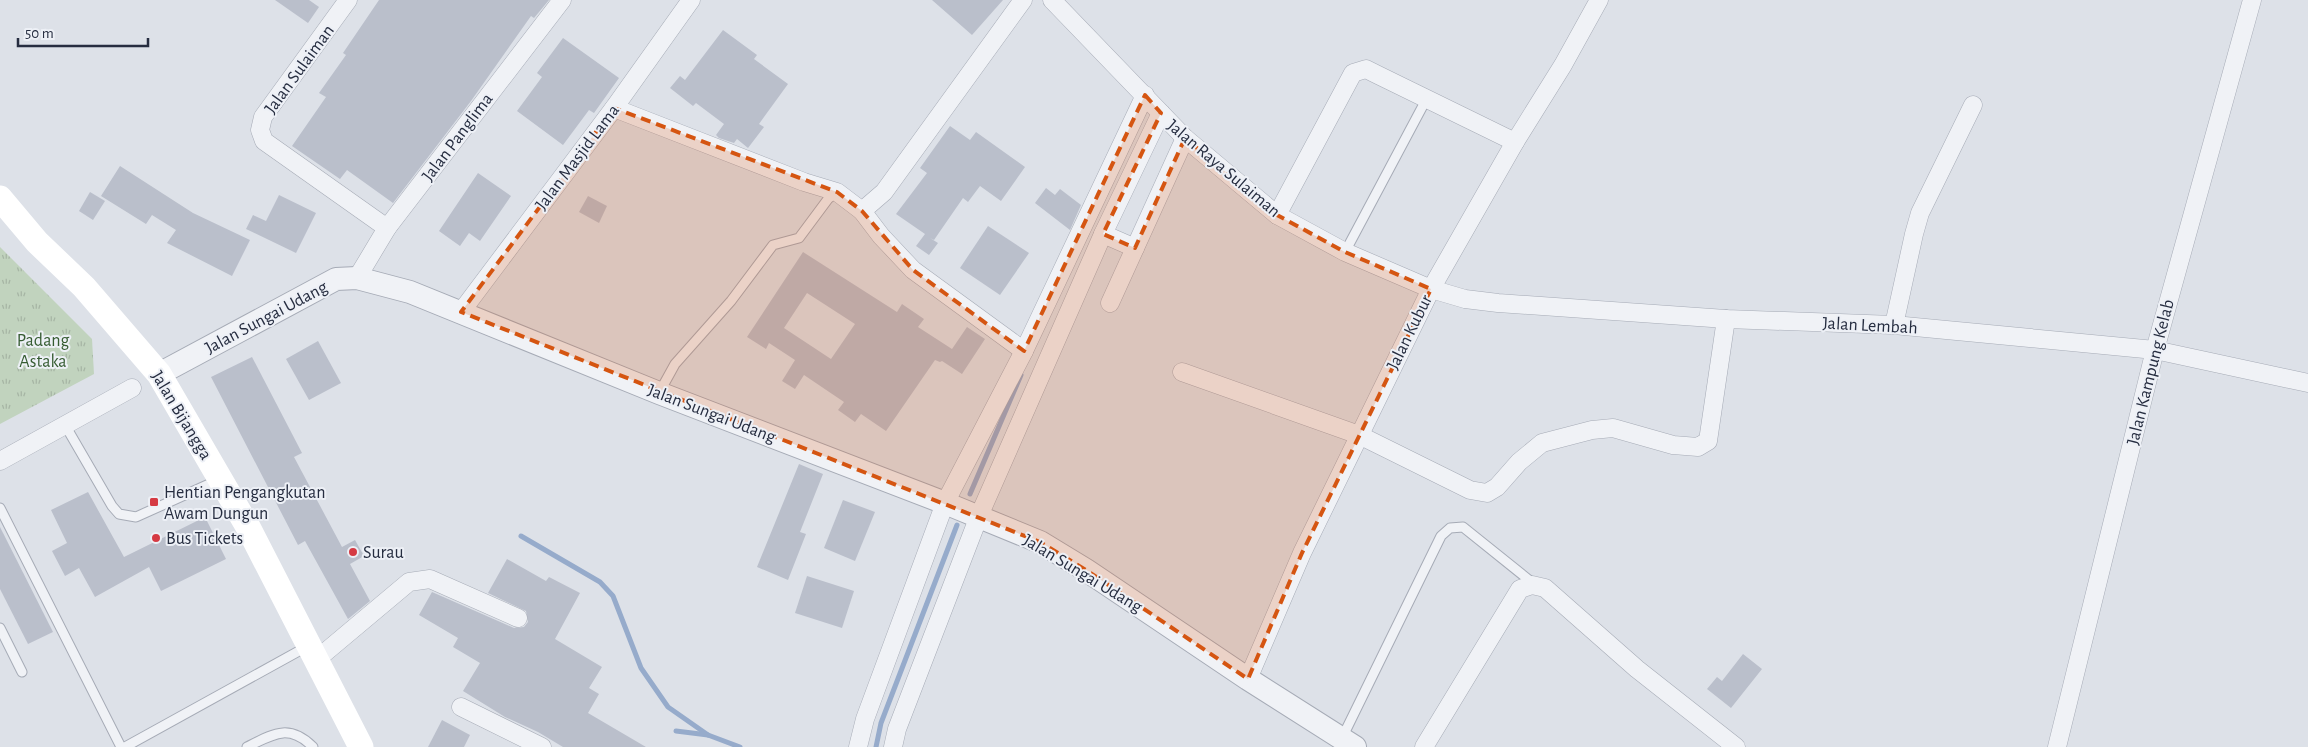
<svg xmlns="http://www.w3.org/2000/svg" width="2308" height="747" font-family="'Alegreya Sans',sans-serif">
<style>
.grass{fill:url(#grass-tufts)}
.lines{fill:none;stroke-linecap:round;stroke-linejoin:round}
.stream{stroke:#96abcb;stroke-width:5}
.building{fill:#babfcb;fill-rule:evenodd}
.service-casing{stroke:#a6abb6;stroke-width:11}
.minor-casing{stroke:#a6abb6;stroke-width:19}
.tertiary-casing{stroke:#a6abb6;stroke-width:24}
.service{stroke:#f0f2f6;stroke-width:9}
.minor{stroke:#f0f2f6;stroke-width:18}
.tertiary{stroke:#f0f2f6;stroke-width:22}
.secondary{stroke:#fff;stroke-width:25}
.marked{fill:#d55511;fill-opacity:0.2;stroke:#d55511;stroke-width:4;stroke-dasharray:10 6;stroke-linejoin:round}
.poi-dot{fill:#d53a43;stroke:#edf0f6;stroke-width:2}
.labels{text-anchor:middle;stroke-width:4;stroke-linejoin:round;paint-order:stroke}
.street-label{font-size:18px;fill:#262d40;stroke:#edf0f6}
.park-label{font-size:18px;fill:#365c32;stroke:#edf0f6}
.poi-label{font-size:18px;fill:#262d40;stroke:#edf0f6;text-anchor:start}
</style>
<defs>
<pattern id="grass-tufts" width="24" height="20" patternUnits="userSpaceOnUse" patternTransform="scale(1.25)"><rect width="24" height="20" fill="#c1d3be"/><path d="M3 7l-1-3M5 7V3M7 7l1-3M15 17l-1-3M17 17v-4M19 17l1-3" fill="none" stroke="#a6b5a4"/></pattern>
</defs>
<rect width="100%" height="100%" fill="#dde1e8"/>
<polygon class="grass" points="0,247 92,339 94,374 0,424"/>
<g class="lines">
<g class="stream">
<polyline points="970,494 1021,375"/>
<polyline points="521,536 600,582 613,596 641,668 668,707 708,735"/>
<polyline points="676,731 708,735 740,747"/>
<polyline points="876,747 881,723 957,525"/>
</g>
</g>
<g class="building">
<polygon points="275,0 309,0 319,7 308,23"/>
<polygon points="379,0 549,0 534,18 531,16 471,101 393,203 347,170 340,179 292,146 326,97 319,93 346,55 343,53"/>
<polygon points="932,0 1003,0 972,35"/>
<polygon points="723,30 757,55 754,59 788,84 759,124 764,127 748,148 737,139 734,143 719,138 716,135 724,124 696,103 693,106 670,88 680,76 685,80"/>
<polygon points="563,38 619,78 594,113 589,110 563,145 517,111 542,77 537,73"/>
<polygon points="950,126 970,140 976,132 1025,167 1001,201 980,186 968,202 963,198 934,240 930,238 938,243 929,255 916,246 925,234 896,214 927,173 920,168"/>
<polygon points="120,166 193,213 250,240 232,276 167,243 176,230 152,215 146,224 101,196"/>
<polygon points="478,173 511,196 480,241 469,233 460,246 439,231"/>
<polygon points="1046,188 1055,195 1060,189 1081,205 1070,230 1035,203"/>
<polygon points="90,192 105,201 93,220 79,211"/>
<polygon points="279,195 316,213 296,253 246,229 253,215 266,221"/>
<polygon points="588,196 607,206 599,223 579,212"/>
<polygon points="988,226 1029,253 1000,295 960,268"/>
<path d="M803,252L897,312L902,304L924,319L918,327L952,349L967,327L985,339L962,374L942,361L940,362L935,360L886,431L861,414L855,422L838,410L844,402L804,375L795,389L782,381L795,360L769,343L766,349L747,337ZM807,293L855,324L831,359L784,328Z"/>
<polygon points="318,341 341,383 309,400 286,359"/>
<polygon points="252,357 302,453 294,457 342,547 355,540 364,556 350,564 370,601 348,619 305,541 298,545 211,377"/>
<polygon points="799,464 823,474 800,532 806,534 788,580 757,567"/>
<polygon points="88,492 124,557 205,517 226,559 161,591 149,567 95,597 79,568 65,576 52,551 67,543 51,510"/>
<polygon points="843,500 875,512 855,561 824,548"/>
<polygon points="0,527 53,632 28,644 0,589"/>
<polygon points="507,559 546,581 549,577 580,593 555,639 602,667 589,688 599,694 588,713 646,747 563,747 538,732 505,717 463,691 480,663 453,647 458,638 419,615 432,592 514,628 524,627 528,622 526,611 488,593"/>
<polygon points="807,576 854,591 842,628 795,613"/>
<polygon points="1743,654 1762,669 1731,708 1707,689 1717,677 1722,681"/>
<polygon points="442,720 470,735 464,747 428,747"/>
</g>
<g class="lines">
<defs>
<g id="service">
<polyline points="1345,252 1427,98"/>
<polyline points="659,393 675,364 731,301 773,245 799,238 828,199 837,192"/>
<polyline points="65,425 112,506 119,514 136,517 218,480"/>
<polyline points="0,508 121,747"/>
<polyline points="0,628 22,672"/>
<polyline points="1342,738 1441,536 1450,528 1463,527 1534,584"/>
<polyline points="125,747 308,646"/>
<path d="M247,747C273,734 289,723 313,747"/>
</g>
<g id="minor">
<polyline points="348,0 263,117 260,130 264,141 387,228"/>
<polyline points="1052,0 1185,138 1277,215 1345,252 1431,289 1465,299 1498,303 1726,319 1894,325 2155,350 2308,383"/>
<polyline points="614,108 804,182 837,192 862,211 881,236 913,270 1024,351"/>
<polyline points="862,211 884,192 1023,0"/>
<polyline points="1277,215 1353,73 1366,69 1378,75 1515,142"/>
<polyline points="1103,234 1135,248"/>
<polyline points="357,278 387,228 562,0"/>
<polyline points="1110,303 1185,138"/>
<polyline points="461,312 614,108 691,0"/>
<polyline points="1894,325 1914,234 1920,213 1973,105"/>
<polyline points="1182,372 1359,435 1470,490 1487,493 1497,487 1519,462 1542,443 1592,430 1613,428 1673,445 1698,447 1708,441 1726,319"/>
<polyline points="0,461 132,388"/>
<polyline points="316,660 409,582 430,579 518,618"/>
<polyline points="1248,679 1302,553 1431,289 1515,142 1563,65 1599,0"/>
<polyline points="461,707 542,747"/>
<polyline points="858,747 865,719 945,503 1024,351 1145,95"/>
<polyline points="893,747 897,729 979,516 1103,234 1161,113"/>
<polyline points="1424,747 1520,589 1532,585 1545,588 1637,669 1736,747"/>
<polyline points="2057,747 2155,350 2252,0"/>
</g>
<polyline id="tertiary" points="159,374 336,279 357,278 410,292 659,393 945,503 1040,542 1086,570 1248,679 1355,747"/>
</defs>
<use href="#service" class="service-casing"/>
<use href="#minor" class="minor-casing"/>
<use href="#tertiary" class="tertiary-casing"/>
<use href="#service" class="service"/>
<use href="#minor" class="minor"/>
<use href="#tertiary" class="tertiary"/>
<polyline class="secondary" points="0,198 37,242 84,287 159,374 248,527 361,747"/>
</g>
<path class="marked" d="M1145,95L1161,113L1103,234L1135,248L1185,138L1277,215L1345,252L1431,289L1302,553L1248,679L1086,570L1040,542L461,312L614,108L837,192L862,211L913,270L1024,351Z"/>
<g class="poi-dot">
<rect x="149" y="497" width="10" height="10" rx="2.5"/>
<circle cx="156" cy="538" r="5"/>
<circle cx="353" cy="552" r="5"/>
</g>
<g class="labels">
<g class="street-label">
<text transform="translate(299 69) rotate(-54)" y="6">Jalan Sulaiman</text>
<text transform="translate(457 137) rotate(-53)" y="6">Jalan Panglima</text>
<text transform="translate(577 157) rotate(-53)" y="6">Jalan Masjid Lama</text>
<text transform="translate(1224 168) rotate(40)" y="6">Jalan Raya Sulaiman</text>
<text transform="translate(266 317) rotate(-28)" y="6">Jalan Sungai Udang</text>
<text transform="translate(1870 325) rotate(3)" y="6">Jalan Lembah</text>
<text transform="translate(1409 332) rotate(-64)" y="6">Jalan Kubur</text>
<text transform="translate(2150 372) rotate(-76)" y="6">Jalan Kampung Kelab</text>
<text transform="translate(712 413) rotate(21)" y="6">Jalan Sungai Udang</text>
<text transform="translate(182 415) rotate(59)" y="6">Jalan Bijangga</text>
<text transform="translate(1083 573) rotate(31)" y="6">Jalan Sungai Udang</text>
</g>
<g class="park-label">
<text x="43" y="346">Padang<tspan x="43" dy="21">Astaka</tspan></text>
</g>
<g class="poi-label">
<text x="164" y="498">Hentian Pengangkutan<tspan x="164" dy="21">Awam Dungun</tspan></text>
<text x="166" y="544">Bus Tickets</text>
<text x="363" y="558">Surau</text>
</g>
</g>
<path d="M18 38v8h130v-8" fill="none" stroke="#262d40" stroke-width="2.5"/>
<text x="25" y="38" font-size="15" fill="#262d40" stroke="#edf0f6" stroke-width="4" paint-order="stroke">50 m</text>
</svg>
